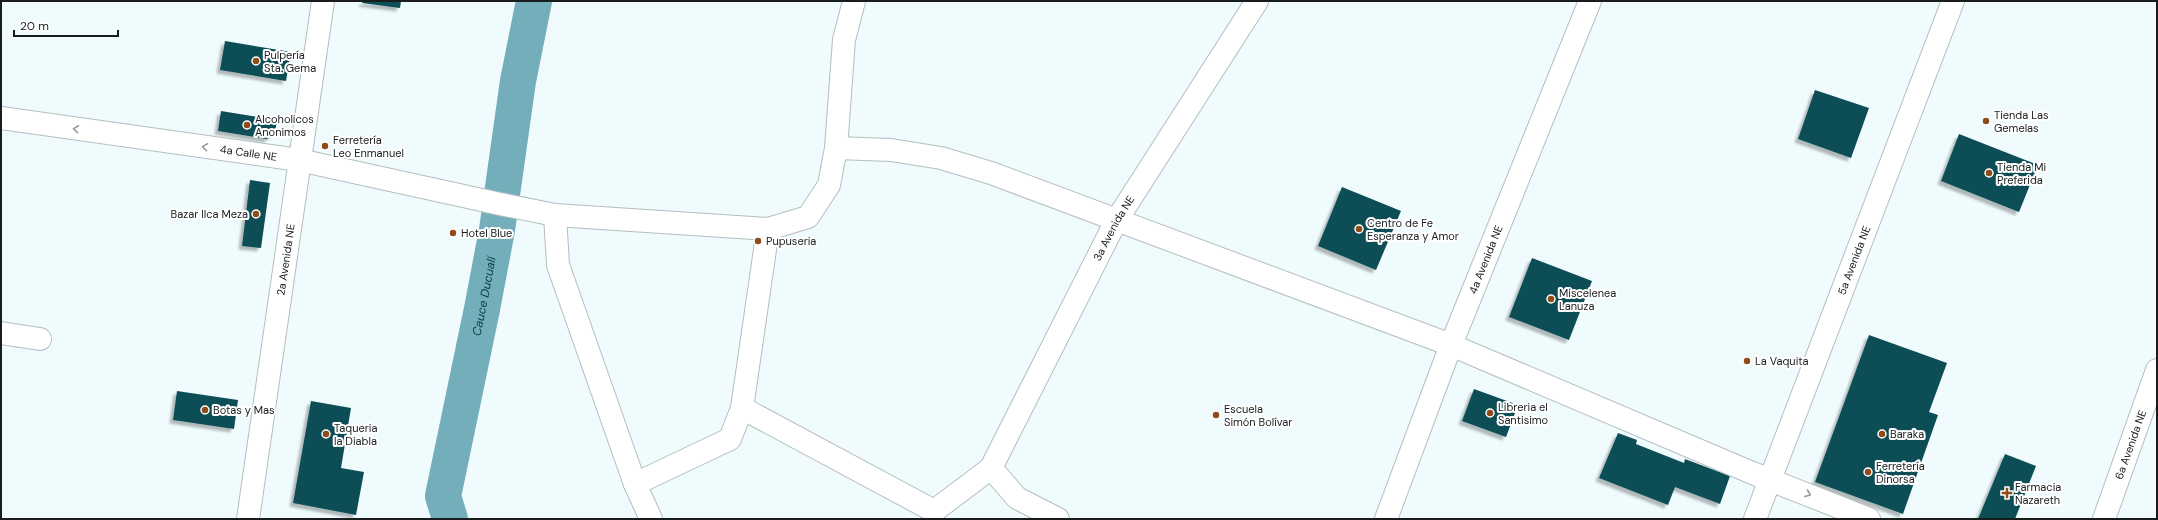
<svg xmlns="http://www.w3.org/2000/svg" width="2158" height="520" font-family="'DM Sans',sans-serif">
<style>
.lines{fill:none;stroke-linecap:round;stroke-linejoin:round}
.canal{stroke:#74aeba;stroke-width:36}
.building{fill:#0c4d57;filter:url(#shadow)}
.minor-casing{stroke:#b4bec0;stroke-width:24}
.minor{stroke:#fff;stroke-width:22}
.oneway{stroke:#989999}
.poi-dot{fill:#8e4c1b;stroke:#fff;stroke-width:1.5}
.labels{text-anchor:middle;stroke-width:4;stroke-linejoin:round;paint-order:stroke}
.poi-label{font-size:11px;fill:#191c1d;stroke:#fff;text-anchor:start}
.street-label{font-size:11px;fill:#191c1d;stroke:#fff}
.water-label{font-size:12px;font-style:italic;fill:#043d46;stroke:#fff}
</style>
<defs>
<filter id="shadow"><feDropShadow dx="-3.5" dy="3.5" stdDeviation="1" flood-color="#0004"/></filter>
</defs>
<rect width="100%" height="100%" fill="#f0fbfd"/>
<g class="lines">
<path class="canal" id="s1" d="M450,519L443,496L482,309L497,230L518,81L534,1"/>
</g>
<g class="building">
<polygon points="363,1 401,1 400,8 362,3"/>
<polygon points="225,41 291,52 286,81 220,70"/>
<polygon points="1815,90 1869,108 1851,158 1798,139"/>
<polygon points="221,111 277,120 275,133 267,139 218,131"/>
<polygon points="1959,134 2038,165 2019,212 1941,181"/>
<polygon points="250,180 270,183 261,248 242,246"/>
<polygon points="1342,187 1401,211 1376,270 1318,246"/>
<polygon points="1532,258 1592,281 1569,340 1509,317"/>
<polygon points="1869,335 1947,363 1929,412 1938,415 1903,514 1815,482"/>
<polygon points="1474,389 1518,405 1506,437 1462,421"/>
<polygon points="177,391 238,400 234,429 173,420"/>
<polygon points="311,401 351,408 341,468 364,472 356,515 293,503"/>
<polygon points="1618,433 1637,440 1636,444 1684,463 1685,459 1730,476 1720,504 1675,487 1668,505 1599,478"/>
<polygon points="2005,454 2036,466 2015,519 1978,519"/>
</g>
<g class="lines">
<defs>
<g id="minor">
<path id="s2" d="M1,118L299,160L500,204L555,215L768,229L808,217L829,185L836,148L844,40L854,1"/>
<polyline points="836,148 891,150 941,158 991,173 1451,345 1750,472 1869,519"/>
<polyline points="555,215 558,265 635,484 651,519"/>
<polyline points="1,333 40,339"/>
<polyline points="742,408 768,229"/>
<polyline points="991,468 1017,498 1058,519"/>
<path id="s3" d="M635,484L730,439L742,408L934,511L991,468L1116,221L1257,1"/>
<path id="s4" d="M248,519L323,1"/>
<path id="s5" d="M1386,519L1451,345L1590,1"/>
<path id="s6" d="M1755,519L1953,1"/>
<path id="s7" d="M2104,519L2157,370"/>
</g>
</defs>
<use href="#minor" class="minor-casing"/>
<use href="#minor" class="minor"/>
</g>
<defs><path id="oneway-chevron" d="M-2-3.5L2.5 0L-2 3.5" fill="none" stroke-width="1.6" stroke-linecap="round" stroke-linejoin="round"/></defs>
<g class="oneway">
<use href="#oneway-chevron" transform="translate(76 129) rotate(-172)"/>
<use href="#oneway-chevron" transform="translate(205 147) rotate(-172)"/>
<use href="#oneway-chevron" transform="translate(1808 494) rotate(22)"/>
</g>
<g class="poi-dot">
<circle cx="256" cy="61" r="4"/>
<circle cx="1986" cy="121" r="4"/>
<circle cx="247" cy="125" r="4"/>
<circle cx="325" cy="146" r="4"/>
<circle cx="1989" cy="173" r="4"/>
<circle cx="256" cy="214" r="4"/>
<circle cx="1359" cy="229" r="4"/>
<circle cx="453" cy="233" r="4"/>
<circle cx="758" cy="241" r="4"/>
<circle cx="1551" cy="299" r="4"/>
<circle cx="1747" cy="361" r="4"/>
<circle cx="205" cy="410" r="4"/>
<circle cx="1490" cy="413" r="4"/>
<circle cx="1216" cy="415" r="4"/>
<circle cx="326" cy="434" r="4"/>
<circle cx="1882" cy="434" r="4"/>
<circle cx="1868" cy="472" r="4"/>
<path d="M2005 487h4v4h4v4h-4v4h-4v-4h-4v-4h4z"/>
</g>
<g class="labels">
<g class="poi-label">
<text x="264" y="59">Pulpería<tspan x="264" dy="13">Sta. Gema</tspan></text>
<text x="1994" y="119">Tienda Las<tspan x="1994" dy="13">Gemelas</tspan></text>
<text x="255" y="123">Alcoholicos<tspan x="255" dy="13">Anonimos</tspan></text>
<text x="333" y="144">Ferretería<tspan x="333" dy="13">Leo Enmanuel</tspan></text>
<text x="1997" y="171">Tienda Mi<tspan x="1997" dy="13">Preferida</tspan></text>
<text x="248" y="218" text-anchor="end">Bazar Ilca Meza</text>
<text x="1367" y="227">Centro de Fe<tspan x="1367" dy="13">Esperanza y Amor</tspan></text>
<text x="461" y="237">Hotel Blue</text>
<text x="766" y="245">Pupuseria</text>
<text x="1559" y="297">Miscelenea<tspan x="1559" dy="13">Lanuza</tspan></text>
<text x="1755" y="365">La Vaquita</text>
<text x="1498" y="411">Libreria el<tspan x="1498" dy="13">Santisimo</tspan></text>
<text x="1224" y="413">Escuela<tspan x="1224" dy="13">Simón Bolívar</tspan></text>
<text x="213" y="414">Botas y Mas</text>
<text x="334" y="432">Taqueria<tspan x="334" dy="13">la Diabla</tspan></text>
<text x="1890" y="438">Baraka</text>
<text x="1876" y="470">Ferretería<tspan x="1876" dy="13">Dinorsa</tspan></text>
<text x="2015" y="491">Farmacia<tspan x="2015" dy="13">Nazareth</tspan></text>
</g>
<g class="street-label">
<text dy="4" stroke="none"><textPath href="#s2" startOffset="250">4a Calle NE</textPath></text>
<text dy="4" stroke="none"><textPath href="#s3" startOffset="697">3a Avenida NE</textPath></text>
<text dy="4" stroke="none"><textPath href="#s5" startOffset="278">4a Avenida NE</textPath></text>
<text dy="4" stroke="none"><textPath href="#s4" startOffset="262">2a Avenida NE</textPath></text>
<text dy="4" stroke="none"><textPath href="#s6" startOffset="277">5a Avenida NE</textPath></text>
<text dy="4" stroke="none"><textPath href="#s7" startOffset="79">6a Avenida NE</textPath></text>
</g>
<g class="water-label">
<text dy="4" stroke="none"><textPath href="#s1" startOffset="228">Cauce Ducualí</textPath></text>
</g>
</g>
<rect width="2158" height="520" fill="none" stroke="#191c1d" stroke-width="4"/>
<path d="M14 30v6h104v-6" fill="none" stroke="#191c1d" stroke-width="2"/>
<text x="20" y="30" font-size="12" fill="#191c1d" stroke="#ffffff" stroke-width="3" paint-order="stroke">20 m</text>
</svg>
